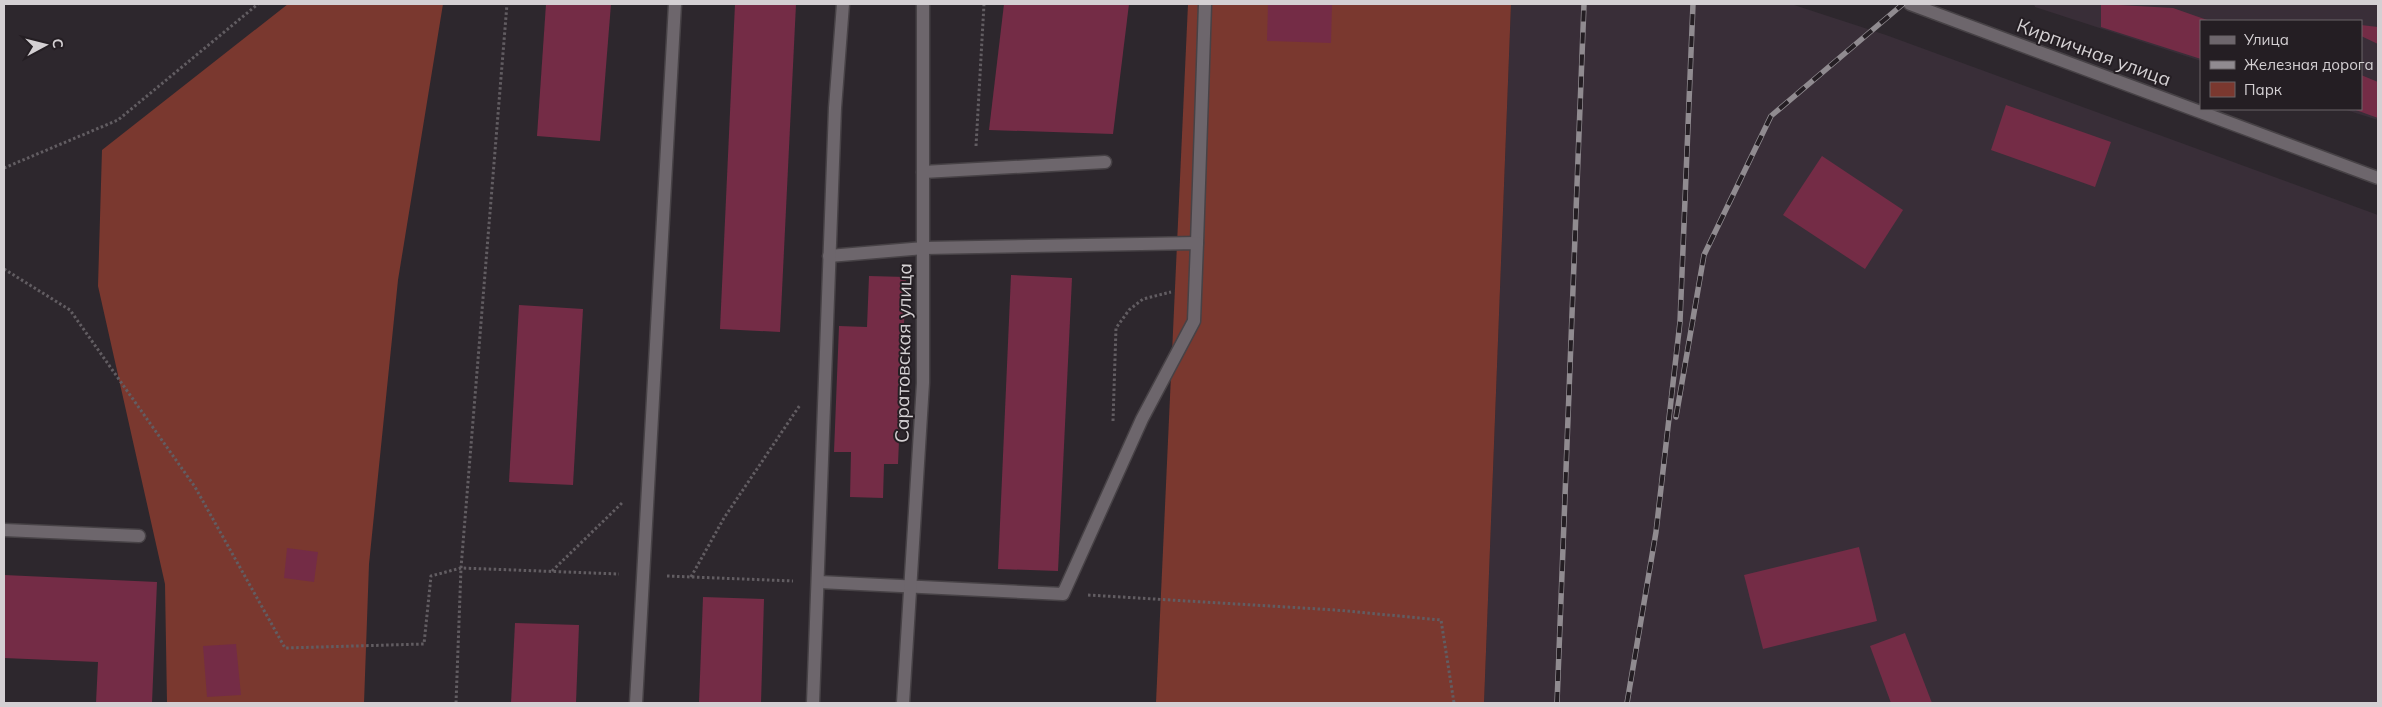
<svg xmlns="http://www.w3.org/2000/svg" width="2382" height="707" font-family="Mulish,sans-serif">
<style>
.built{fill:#392e38}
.green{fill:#7a382f}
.building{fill:#742c46}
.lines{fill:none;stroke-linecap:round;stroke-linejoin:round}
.service-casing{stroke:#474246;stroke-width:15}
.minor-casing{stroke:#474246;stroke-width:15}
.tertiary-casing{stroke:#474246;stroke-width:15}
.path{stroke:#625d62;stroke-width:3;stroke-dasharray:2.5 2.5;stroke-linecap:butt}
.service{stroke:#6d666c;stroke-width:12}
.minor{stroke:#6d666c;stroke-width:12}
.tertiary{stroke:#6d666c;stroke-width:12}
.rail-casing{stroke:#908b90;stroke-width:5.5}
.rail{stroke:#241e23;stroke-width:4;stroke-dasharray:11;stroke-linecap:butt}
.labels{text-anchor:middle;stroke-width:4;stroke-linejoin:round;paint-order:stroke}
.street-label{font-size:19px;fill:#d4d0d3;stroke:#241e23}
</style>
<rect width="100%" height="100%" fill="#2d272d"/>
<g class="built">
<polygon points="1511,4 1791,4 1886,35 2378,215 2378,703 1484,703"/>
<polygon points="2034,4 2378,4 2378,120 2343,109 2361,109 2361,21 2201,21 2201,61 2035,7"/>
</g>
<g class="green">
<polygon points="288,4 443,4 398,280 369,564 364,703 167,703 165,584 98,286 102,150"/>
<polygon points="1188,4 1511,4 1484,703 1156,703"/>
</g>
<g class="building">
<polygon points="546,4 611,4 600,141 537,136"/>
<polygon points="735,4 796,4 780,332 720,329"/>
<polygon points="1004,4 1129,4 1113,134 989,130"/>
<polygon points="1268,4 1332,4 1331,43 1267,41"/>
<polygon points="2101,4 2173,8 2210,21 2201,21 2201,59 2101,27"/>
<polygon points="2361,25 2378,27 2378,44 2361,36"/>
<polygon points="2361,75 2378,82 2378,118 2353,109 2361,109"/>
<polygon points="2006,105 2111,142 2095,187 1991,150"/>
<polygon points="1822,156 1903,210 1865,269 1783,215"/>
<polygon points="1011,275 1072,278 1058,571 998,569"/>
<polygon points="869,276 906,277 898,464 884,464 883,498 850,497 851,452 834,452 839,326 867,327"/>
<polygon points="519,305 583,309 573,485 509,482"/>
<polygon points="1859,547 1877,621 1763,649 1744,575"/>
<polygon points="287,548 318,552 314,582 284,578"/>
<polygon points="4,575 157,582 152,703 96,703 98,662 4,658"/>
<polygon points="703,597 764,599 761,703 699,703"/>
<polygon points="515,623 579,625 576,703 511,703"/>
<polygon points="1905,633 1932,703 1891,703 1870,646"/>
<polygon points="236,644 241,695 207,697 203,646"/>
</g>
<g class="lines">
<defs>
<g id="service">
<polyline points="923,172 1105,162"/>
<polyline points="1197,243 1205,4"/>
<polyline points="4,530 139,536"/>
<polyline points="819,582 1063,594 1142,419 1194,321 1197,243 924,248 829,256"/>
<polyline points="636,703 675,4"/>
<polyline points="813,703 835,108 843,4"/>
</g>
<polyline id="minor" points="903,703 923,383 923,4"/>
<polyline id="tertiary" points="1910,4 2378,178"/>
</defs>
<use href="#service" class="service-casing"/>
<use href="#minor" class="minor-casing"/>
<use href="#tertiary" class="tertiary-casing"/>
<g class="path">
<polyline points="976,146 984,4"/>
<polyline points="4,168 118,120 258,4"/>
<polyline points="4,269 70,310 195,487 285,648 424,644 431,576 461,568 619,574"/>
<polyline points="1113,421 1116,328 1129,310 1143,299 1171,292"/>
<polyline points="552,571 623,502"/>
<polyline points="667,576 793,581"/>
<polyline points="691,577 724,518 800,405"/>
<polyline points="1088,595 1336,610 1441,620 1454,703"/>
<polyline points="456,703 461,568 507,4"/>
</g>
<use href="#service" class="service"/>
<use href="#minor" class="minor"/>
<use href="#tertiary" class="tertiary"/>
<defs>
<g id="rail">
<polyline points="1676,417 1704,255 1771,116 1903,4"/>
<polyline points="1557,703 1584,4"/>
<polyline points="1627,703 1656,532 1680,322 1693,4"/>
</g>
</defs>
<use href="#rail" class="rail-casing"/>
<use href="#rail" class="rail"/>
</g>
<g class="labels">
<g class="street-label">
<text transform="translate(2094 52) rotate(20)" y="7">Кирпичная улица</text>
<text transform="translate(903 353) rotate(-89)" y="7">Саратовская улица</text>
</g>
</g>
<rect width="2382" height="707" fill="none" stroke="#d4d0d3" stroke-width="10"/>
<rect x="2200" y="20" width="162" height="90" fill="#241e23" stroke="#6a6569"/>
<rect x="2210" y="36" width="25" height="8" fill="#6d666c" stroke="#6a6569"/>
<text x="2244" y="45" font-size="15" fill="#d4d0d3">Улица</text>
<rect x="2210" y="61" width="25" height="8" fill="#908b90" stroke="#6a6569"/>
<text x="2244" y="70" font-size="15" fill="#d4d0d3">Железная дорога</text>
<rect x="2210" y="82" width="25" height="15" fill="#7a382f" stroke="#6a6569"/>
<text x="2244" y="95" font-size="15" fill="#d4d0d3">Парк</text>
<g transform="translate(45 45) rotate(83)" stroke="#241e23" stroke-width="4" paint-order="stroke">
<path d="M0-4L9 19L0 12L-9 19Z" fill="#d4d0d3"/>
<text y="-8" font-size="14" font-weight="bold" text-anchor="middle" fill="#d4d0d3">С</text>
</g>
</svg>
